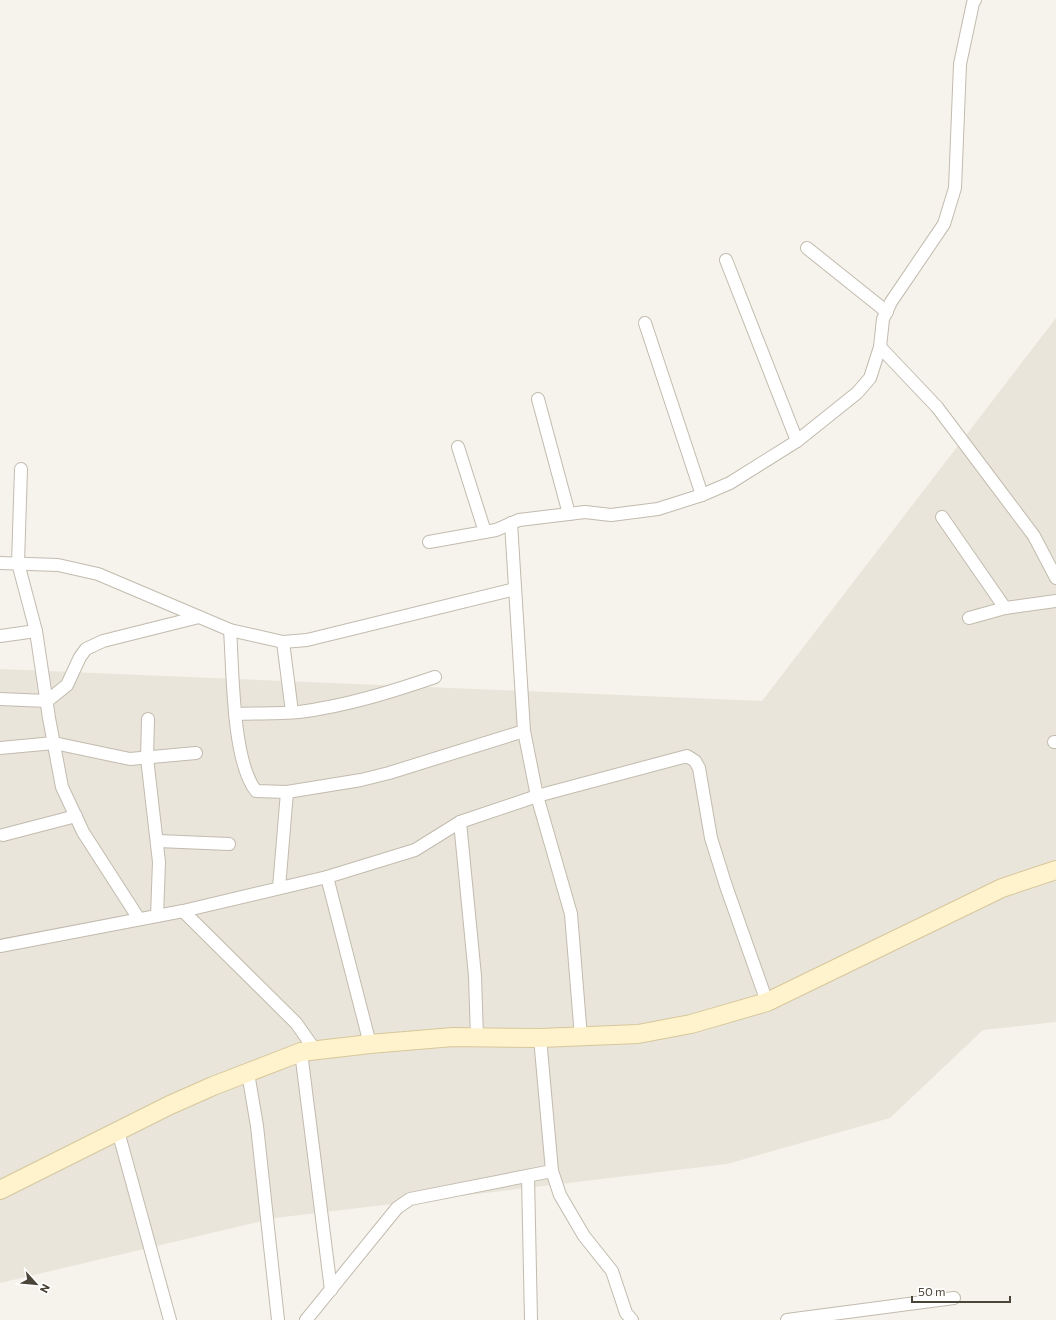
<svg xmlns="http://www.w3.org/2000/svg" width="1056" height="1320" font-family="Commissioner,sans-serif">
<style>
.residential{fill:#eae5da}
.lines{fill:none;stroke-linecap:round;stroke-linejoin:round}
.street-casing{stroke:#c2bbae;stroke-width:14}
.secondary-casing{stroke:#d6c79b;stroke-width:20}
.street{stroke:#fff;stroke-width:12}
.secondary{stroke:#fff3cd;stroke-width:18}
</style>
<rect width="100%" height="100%" fill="#f6f3ec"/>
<polygon class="residential" points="1056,318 1056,1022 983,1030 890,1118 727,1164 275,1218 0,1283 0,669 762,701"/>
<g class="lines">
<defs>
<g id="street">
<polyline points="807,248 887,312"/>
<polyline points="726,260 797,441"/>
<polyline points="645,323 702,495"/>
<polyline points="880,347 937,407 1034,536 1056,578"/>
<polyline points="538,399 569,514"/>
<polyline points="458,447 485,532"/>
<polyline points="21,469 18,563 36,631 49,718 62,787 83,832 139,919"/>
<polyline points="942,517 1005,608"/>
<polyline points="511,523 524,731 537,796 571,914 581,1037"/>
<polyline points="429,542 496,530 519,520 585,512 611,515 658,509 702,495 730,483 797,441 857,393 870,378 880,347 883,319 891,302 944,224 955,188 960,64 973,3 975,0"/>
<polyline points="0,563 58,565 98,574 230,630 283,642 307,640 515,589"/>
<polyline points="969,618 1005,608 1056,601"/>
<path d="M230,630C233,670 232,761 256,791L287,792L361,780L389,773L524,731"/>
<polyline points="0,636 36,631"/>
<polyline points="283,642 292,712"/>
<polyline points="0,699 47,701 67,685 80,657 86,649 103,641 199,617"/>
<path d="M235,714C257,713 278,714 299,712C346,706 391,692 435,677"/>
<polyline points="148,719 147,758 159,862 157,916"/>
<polyline points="1054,742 1056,742"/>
<polyline points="0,748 54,743 130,759 196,753"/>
<polyline points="460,822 475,976 477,1038"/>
<polyline points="3,835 76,816"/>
<polyline points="158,841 229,844"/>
<polyline points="327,877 370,1044"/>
<polyline points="279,888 287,792"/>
<polyline points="183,911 296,1023 315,1050"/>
<polyline points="0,946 183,911 327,877 415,850 460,822 537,796 687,756 695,761 699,768 711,838 726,886 767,1002"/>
<polyline points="540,1038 552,1171 560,1195 584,1236 612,1271 626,1313 632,1320"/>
<polyline points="301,1052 331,1290"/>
<polyline points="248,1073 257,1126 278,1320"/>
<polyline points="118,1131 170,1320"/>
<polyline points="528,1176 531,1320"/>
<polyline points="306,1320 397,1208 410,1199 552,1171"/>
<polyline points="787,1320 954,1298"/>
</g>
<polyline id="secondary" points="0,1190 170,1105 213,1086 301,1052 370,1044 453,1037 540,1038 638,1034 691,1024 767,1002 1002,888 1056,870"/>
</defs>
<use href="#street" class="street-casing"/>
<use href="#secondary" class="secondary-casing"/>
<use href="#street" class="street"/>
<use href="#secondary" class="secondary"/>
</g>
<g transform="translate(36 1284) rotate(117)" stroke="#ffffff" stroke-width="3" paint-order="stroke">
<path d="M0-3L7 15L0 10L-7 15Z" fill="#4b4439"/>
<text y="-6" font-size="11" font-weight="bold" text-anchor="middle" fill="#4b4439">N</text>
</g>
<path d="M912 1296v6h98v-6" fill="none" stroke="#4b4439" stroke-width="2"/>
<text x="918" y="1296" font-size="12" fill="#4b4439" stroke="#ffffff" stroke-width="3" paint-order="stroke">50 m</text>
</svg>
